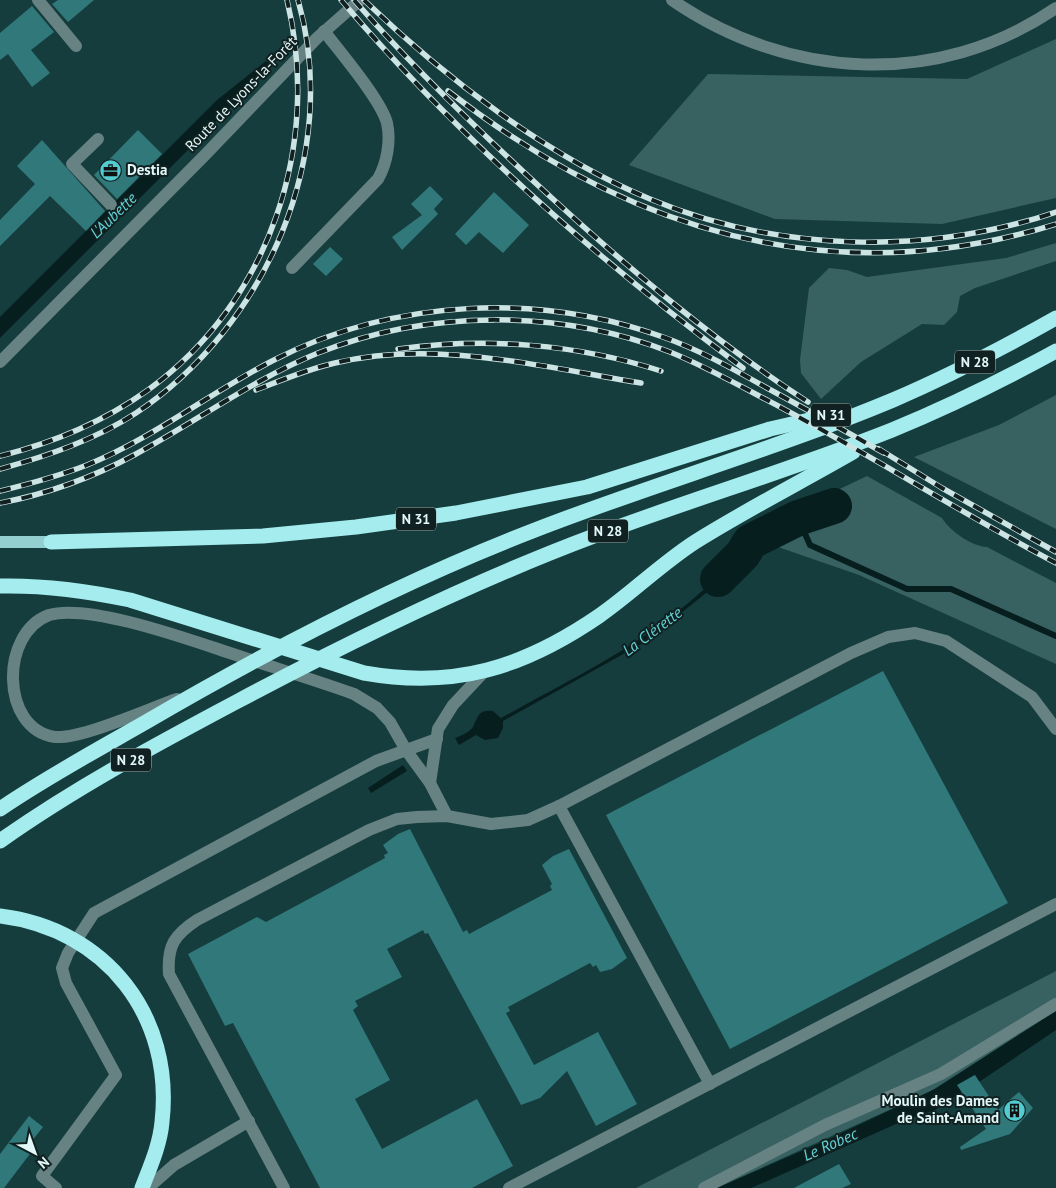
<svg xmlns="http://www.w3.org/2000/svg" width="1056" height="1188" font-family="'PT Sans',sans-serif">
<style>
.green{fill:#386162}
.water{fill:#071e1e}
.lines{fill:none;stroke-linecap:round;stroke-linejoin:round}
.stream{stroke:#071e1e;stroke-width:6}
.river{stroke:#071e1e;stroke-width:36}
.building{fill:#30787a}
.minor{stroke:#678283;stroke-width:12}
.major{stroke:#93ced0;stroke-width:12}
.highway{stroke:#a4ecee;stroke-width:15}
.rail-casing{stroke:#cde4e4;stroke-width:5.5}
.rail{stroke:#112121;stroke-width:4;stroke-dasharray:11;stroke-linecap:butt}
.labels{text-anchor:middle;stroke-width:4;stroke-linejoin:round;paint-order:stroke}
.shield{fill:#112121;stroke:#a3b7b7;stroke-width:1}
.shield-label{font-size:14px;font-weight:bold;fill:#e2f7f7}
.street-label{font-size:15px;fill:#e2f7f7;stroke:#112121}
.poi-label{font-size:15px;font-weight:bold;fill:#e2f7f7;stroke:#112121;text-anchor:start}
.water-label{font-size:16px;font-style:italic;fill:#63d2d5;stroke:#112121}
</style>
<rect width="100%" height="100%" fill="#163d3e"/>
<g class="green">
<polygon points="1056,39 1056,198 942,224 775,219 629,165 708,74 967,79"/>
<polygon points="1056,243 1056,261 975,288 960,296 957,312 944,325 922,324 861,362 821,399 801,373 800,360 809,288 829,268 847,270 867,277 1006,258"/>
<polygon points="1056,395 1056,529 914,457 999,425"/>
<path d="M867,476L942,518C950,531 971,546 987,547L1056,583V664L859,575L743,535Z"/>
<polygon points="1056,971 1056,1011 931,1091 717,1188 636,1188"/>
</g>
<g class="water">
<polygon points="266,61 272,66 0,338 0,317 217,100"/>
<path d="M746,542L754,543L716,585L645,642L503,721V728L498,738L485,740L476,735L459,745L455,738C460,736 470,732 473,727C478,716 479,709 493,711L501,718C582,673 654,640 720,574C730,565 743,555 746,542Z"/>
<polygon points="403,765 407,771 371,793 368,788"/>
<polygon points="1056,1011 1056,1030 979,1082 974,1075 958,1085 962,1092 935,1110 903,1121 751,1188 717,1188 831,1138 935,1089"/>
</g>
<g class="lines">
<polyline class="stream" points="798,518 810,545 907,589 951,589 1056,636"/>
<polyline class="river" points="718,579 743,554 750,542 798,518 834,506"/>
</g>
<g class="building">
<polygon points="58,0 94,0 68,22 52,4"/>
<polygon points="32,6 54,32 31,50 50,73 32,87 8,54 0,60 0,33"/>
<polygon points="138,130 162,154 117,199 94,175"/>
<polygon points="42,140 105,211 86,231 50,196 0,246 0,220 35,184 17,166"/>
<polygon points="430,186 443,199 434,209 438,214 402,250 392,237 422,215 411,204"/>
<polygon points="494,192 529,225 503,253 479,232 466,245 455,234"/>
<polygon points="330,247 343,259 326,276 313,264"/>
<polygon points="883,671 1008,903 730,1049 606,815"/>
<polygon points="410,829 463,932 467,930 469,934 552,890 550,886 552,884 542,865 553,856 569,849 627,958 612,969 600,972 596,965 593,967 590,963 508,1007 510,1011 506,1013 534,1065 598,1032 637,1104 596,1126 567,1071 540,1098 521,1105 428,933 425,934 423,930 387,949 402,977 355,1001 358,1006 353,1010 390,1080 355,1099 382,1149 477,1099 513,1166 472,1188 320,1188 233,1023 225,1026 188,954 257,917 266,922 385,858 384,855 388,853 383,845 398,834"/>
<polygon points="975,1075 998,1110 1019,1092 1033,1108 1010,1134 961,1150 960,1147 986,1129 957,1085"/>
<polygon points="29,1116 43,1127 31,1142 36,1146 4,1188 0,1188 0,1154"/>
<polygon points="839,1164 851,1184 842,1188 794,1188"/>
</g>
<g class="lines">
<g class="minor">
<polyline points="38,0 76,46"/>
<path d="M672,0C788,80 937,89 1056,8"/>
<polyline points="98,139 72,164 111,205"/>
<path d="M292,268L378,179C387,163 391,141 387,123C381,100 340,52 324,31"/>
<polyline points="0,362 205,155 317,38 360,0"/>
<path d="M177,699C148,709 82,739 55,737C0,729 0,633 49,615C90,603 193,641 236,655C275,668 315,680 354,694L377,708L390,722L406,750L430,783L447,816"/>
<polyline points="430,783 438,729 453,705 484,672"/>
<polyline points="559,806 710,1084"/>
<polyline points="56,1188 42,1176 116,1075 66,983 62,968 68,953 94,913 376,761 437,739"/>
<polyline points="148,1188 174,1165 249,1121"/>
<path d="M284,1188L169,974C167,946 174,935 197,920L369,830L397,819L417,817L447,816L491,824L528,820L559,806L851,653L888,637L915,633L946,641L1032,697L1056,729"/>
<polyline points="509,1188 1056,904"/>
<polyline points="704,1188 825,1125 941,1074 1056,1004"/>
</g>
<polyline class="major" points="0,542 51,542"/>
<g class="highway">
<polyline points="51,542 263,536 356,527 456,513 587,487 770,429 831,415"/>
<path d="M0,586C44,585 88,591 130,600L364,673C455,689 523,668 599,616C632,593 661,564 695,542C746,510 801,482 853,452"/>
<path d="M0,809C47,777 97,750 146,722C271,649 400,582 535,530C653,484 776,449 893,400C949,376 1003,348 1056,318"/>
<path d="M0,841C75,788 157,744 238,701C353,640 471,582 594,536C692,499 794,469 892,430C948,407 1003,380 1056,351"/>
<path d="M0,916C106,929 174,1016 162,1122C160,1145 150,1167 142,1188"/>
</g>
<defs>
<g id="rail">
<path d="M341,0C459,139 597,259 743,368"/>
<path d="M354,0C416,71 485,137 554,200C634,273 717,343 808,402"/>
<path d="M364,0C444,77 547,156 650,199C777,252 926,256 1056,212"/>
<path d="M448,91C629,231 832,294 1056,224"/>
<path d="M398,349C486,337 577,344 661,371"/>
<path d="M256,390C282,380 308,369 335,363C435,339 542,367 641,383"/>
<polyline points="879,449 942,488 1056,552"/>
<path d="M0,456C53,443 103,422 148,390C270,302 322,144 287,0"/>
<path d="M0,469C47,456 95,440 136,413C266,326 342,154 298,0"/>
<path d="M0,491C29,484 59,476 87,465C154,438 212,391 276,359C394,299 539,292 663,337C700,350 733,369 767,388C806,409 845,431 884,453"/>
<path d="M0,503C47,494 94,477 136,454C197,421 254,379 318,353C428,309 560,309 670,352C702,365 733,382 763,398C863,450 957,511 1056,563"/>
</g>
</defs>
<use href="#rail" class="rail-casing"/>
<use href="#rail" class="rail"/>
</g>
<defs>
<symbol id="office-disc" viewBox="-11 -11 22 22"><circle r="9.5" fill="#52ccd0" stroke="#112121"/><path d="M-6-3h4V-5.5h4V-3h4V5H-6ZM-1-4.5V-3h2v-1.5ZM-6 0V1H6V0Z" fill="#111"/></symbol>
<symbol id="building-disc" viewBox="-11 -11 22 22"><circle r="9.5" fill="#52ccd0" stroke="#112121"/><path d="M-4-6H4V6H1V3H-1V6H-4ZM-2.5-4.3h1.7v1.8h-1.7ZM.8-4.3h1.7v1.8H.8ZM-2.5-1h1.7V.8h-1.7ZM.8-1h1.7V.8H.8Z" fill="#111"/></symbol>
</defs>
<g fill-rule="evenodd">
<use href="#office-disc" x="98" y="158" width="25" height="25"/>
<use href="#building-disc" x="1002" y="1098" width="25" height="25"/>
</g>
<g class="labels">
<g class="shield">
<rect x="955" y="350.5" width="40" height="23" rx="4"/>
<rect x="811" y="403.5" width="40" height="23" rx="4"/>
<rect x="396" y="507.5" width="40" height="23" rx="4"/>
<rect x="588" y="519.5" width="40" height="23" rx="4"/>
<rect x="111" y="748.5" width="40" height="23" rx="4"/>
</g>
<g class="shield-label">
<text x="975" y="367">N 28</text>
<text x="831" y="420">N 31</text>
<text x="416" y="524">N 31</text>
<text x="608" y="536">N 28</text>
<text x="131" y="765">N 28</text>
</g>
<g class="street-label">
<text transform="translate(241 94) rotate(-46)" y="5">Route de Lyons-la-Forêt</text>
</g>
<g class="poi-label">
<text x="127" y="175">Destia</text>
<text x="999" y="1106" text-anchor="end">Moulin des Dames<tspan x="999" dy="17">de Saint-Amand</tspan></text>
</g>
<g class="water-label">
<text transform="translate(113 215) rotate(-44)" y="6">L'Aubette</text>
<text transform="translate(652 631) rotate(-37)" y="6">La Clérette</text>
<text transform="translate(830 1144) rotate(-24)" y="6">Le Robec</text>
</g>
</g>
<g transform="translate(35 1153) rotate(139)" stroke="#112121" stroke-width="4" paint-order="stroke">
<path d="M0-4L9 19L0 12L-9 19Z" fill="#e2f7f7"/>
<text y="-8" font-size="14" font-weight="bold" text-anchor="middle" fill="#e2f7f7">N</text>
</g>
</svg>
